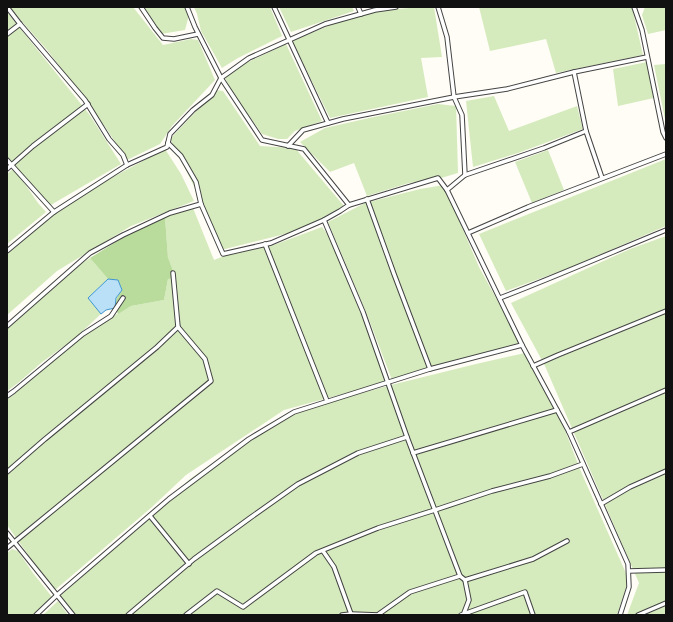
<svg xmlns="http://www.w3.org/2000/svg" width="673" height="622" font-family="'Times New Roman',serif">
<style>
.green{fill:#d5ebbd}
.forest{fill:#b9dc9c}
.water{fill:#b9e0f7;stroke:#3f96cf}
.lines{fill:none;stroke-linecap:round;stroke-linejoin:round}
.service-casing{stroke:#444;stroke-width:5.5}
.service{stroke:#fff;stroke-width:3.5}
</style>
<rect width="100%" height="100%" fill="#fffdf5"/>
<g class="green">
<polygon points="9,7 133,7 163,45 191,39 198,40 215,80 172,126 160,144 127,160 106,128 48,51"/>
<polygon points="141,7 185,7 189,15 185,30 161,34"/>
<polygon points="194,7 270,7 282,36 238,58 222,68 201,31 197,14"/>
<polygon points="279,7 352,7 354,11 291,32"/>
<polygon points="421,7 434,7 442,57 421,58 428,97 330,118 292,41 362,12"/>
<polygon points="479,7 632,7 643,55 556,73 546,39 490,51"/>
<polygon points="645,7 666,7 666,30 648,34 642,15"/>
<polygon points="7,12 89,114 121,164 49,206 7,157"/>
<polygon points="286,44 322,121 295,131 287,139 278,139 262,134 233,93 223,74"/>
<polygon points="647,62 654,98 618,106 613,69"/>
<polygon points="666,64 666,124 654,65"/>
<polygon points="216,90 223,91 260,146 295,148 344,206 301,230 221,250 199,196 170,139"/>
<polygon points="494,96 509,131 577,106 583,129 518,153 473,167 466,101"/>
<polygon points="438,104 456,106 458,173 441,178 409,183 367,196 354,163 330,172 300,142 325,128 369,118"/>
<polygon points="165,149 181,174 194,201 131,226 90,251 57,271 7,315 7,252 74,197 102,183"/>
<polygon points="548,150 564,190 532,203 515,162"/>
<polygon points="666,159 666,226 569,268 506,291 479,234"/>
<polygon points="14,168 38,203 46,212 7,244 7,174"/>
<polygon points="444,185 479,267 522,345 392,380 366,312 328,222 365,203 420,189"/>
<polygon points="193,208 214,260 242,249 271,246 322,227 329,236 350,284 369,333 385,380 383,383 284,410 186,475 152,507 55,590 34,563 7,525 7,400 76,342 108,319 131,306 164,300 168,279 176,277 168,259 165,217"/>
<polygon points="666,236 666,615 627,615 639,583 545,366 511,303 630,249"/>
<polygon points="90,258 108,279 88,298 101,314 75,338 41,363 18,383 7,391 7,323 64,275"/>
<polygon points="525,353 559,415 582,474 629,580 617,615 75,615 60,596 152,514 190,479 248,439 289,413 391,385 476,364"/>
<polygon points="12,549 18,551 33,573 52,597 33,615 7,615 7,553"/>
<polygon points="58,601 68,615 43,615"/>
</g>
<path class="forest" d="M165,217L168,258L176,278L168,279L164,300L131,306L118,314C113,304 116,298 122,290L118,280L108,279L90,258L132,232Z"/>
<polygon class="water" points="108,279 118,280 122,290 116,298 115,308 106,310 101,314 88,298"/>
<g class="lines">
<defs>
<g id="service">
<polyline points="7,7 20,24 85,100 109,139 123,155 127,165"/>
<polyline points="141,7 155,28 163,38 174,39 198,34"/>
<polyline points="187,7 195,27 221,78 262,140 304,149 349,205 438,178 447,190"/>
<polyline points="274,7 328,123"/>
<polyline points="358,7 361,14"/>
<polyline points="438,7 447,37 454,97 462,115 465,175 447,190 522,345 569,432 628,564 629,587 620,615"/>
<polyline points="634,7 642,30 663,132 666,138"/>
<polyline points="7,34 20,24"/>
<polyline points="574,72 586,131"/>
<polyline points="168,143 181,156 196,182 201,204"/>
<polyline points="288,146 303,130 343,119 454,97 507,89 574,72 647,57"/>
<polyline points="7,160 54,212"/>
<polyline points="7,169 33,146 88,104"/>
<polyline points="465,175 544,148 586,131 602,178"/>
<polyline points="367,199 394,274 430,369"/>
<polyline points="324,220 363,312 407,437 460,576 465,580 533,559 567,541"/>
<polyline points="468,233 528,207 666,154"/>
<polyline points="265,244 327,401"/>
<polyline points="7,251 54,212 127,165 167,147 170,134 193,110 212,95 221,78 249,58 325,24 375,10 396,7"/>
<path d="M500,298C555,277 610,253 666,230"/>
<polyline points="7,326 90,253 123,235 170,213 201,204 223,254 271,243 324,220 340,211 349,205"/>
<polyline points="533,366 558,355 666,311"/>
<polyline points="7,396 14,391 83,334 111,316 123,298"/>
<polyline points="569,432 666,390"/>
<polyline points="413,453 557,410"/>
<polyline points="7,472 45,439 157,347 178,327 173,273"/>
<polyline points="601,504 630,487 666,471"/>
<polyline points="150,516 189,564"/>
<polyline points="7,533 73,615"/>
<polyline points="7,548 211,381 205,359 178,327"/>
<polyline points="323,551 334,567 351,614"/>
<polyline points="629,571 666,570"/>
<polyline points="464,613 469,600 465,580"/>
<polyline points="379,614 410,592 460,576"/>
<polyline points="36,615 57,595 169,499 249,439 294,412 430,369 522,345"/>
<polyline points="128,615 194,559 250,518 298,484 358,453 407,437"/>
<polyline points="186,615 217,591 243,607 316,553 378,528 435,510 492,491 550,476 583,464"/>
<polyline points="342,615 351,614 379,615"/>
<polyline points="461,615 525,592 533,615"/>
<polyline points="638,615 666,603"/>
</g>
</defs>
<use href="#service" class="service-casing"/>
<use href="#service" class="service"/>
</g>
<rect width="673" height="622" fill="none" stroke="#111111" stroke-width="16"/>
</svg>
